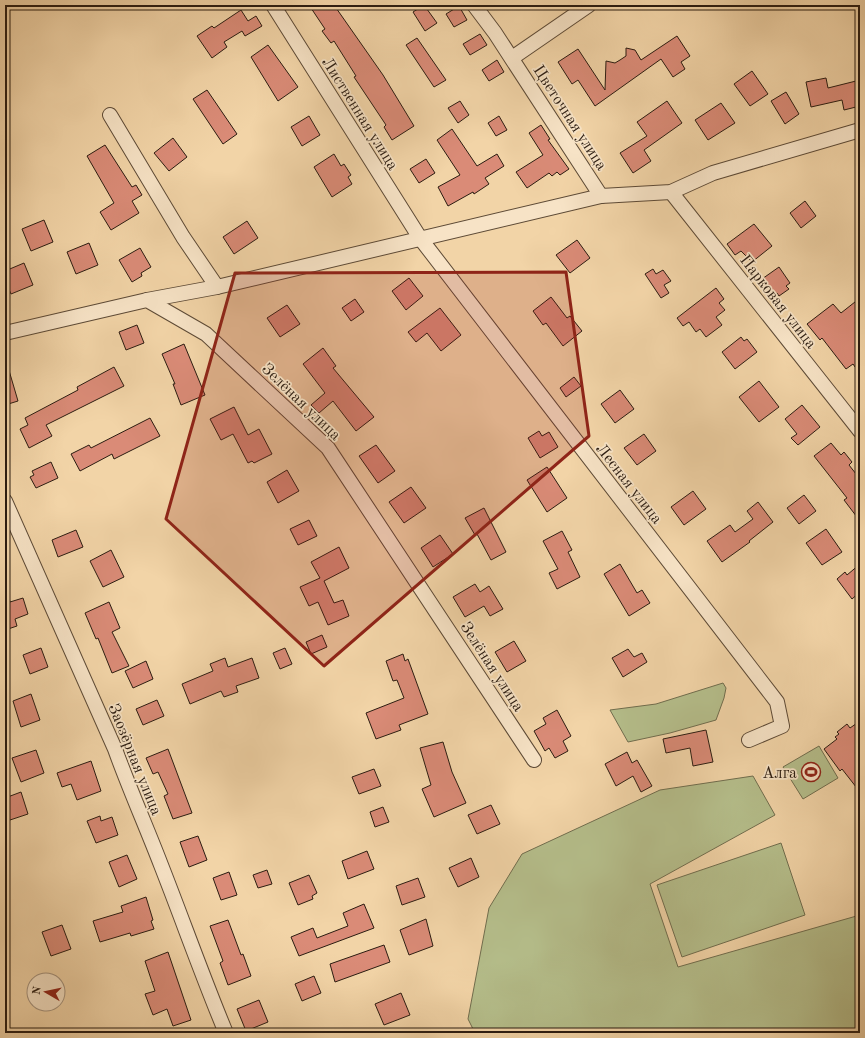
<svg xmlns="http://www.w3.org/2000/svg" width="865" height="1038" font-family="'Old Standard TT',serif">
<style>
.green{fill:#b5be8b;stroke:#706d4e}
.building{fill:#da8b77;stroke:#2b1c11}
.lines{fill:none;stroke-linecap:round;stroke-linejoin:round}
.street-casing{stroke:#5d4a36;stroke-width:16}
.street{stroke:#f7e3c6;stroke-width:14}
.marked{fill:#8f2418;fill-opacity:0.2;stroke:#8f2418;stroke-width:3;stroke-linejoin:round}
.labels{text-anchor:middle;stroke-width:3.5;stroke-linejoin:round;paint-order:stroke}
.street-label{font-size:16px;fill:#2b1c11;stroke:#f7e3c6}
.poi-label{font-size:16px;fill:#2b1c11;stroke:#f7e3c6;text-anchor:end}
</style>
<rect width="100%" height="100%" fill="#f2d4a7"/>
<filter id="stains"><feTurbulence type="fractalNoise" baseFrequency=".005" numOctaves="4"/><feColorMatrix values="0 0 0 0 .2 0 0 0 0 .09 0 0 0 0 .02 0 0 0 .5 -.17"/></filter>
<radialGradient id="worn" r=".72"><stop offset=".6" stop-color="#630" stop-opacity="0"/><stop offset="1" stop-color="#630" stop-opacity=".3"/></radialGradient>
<g class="green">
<polygon points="723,683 726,688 724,698 716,720 670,733 628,742 610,710 656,704"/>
<polygon points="819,746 838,778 803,799 783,767"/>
<polygon points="753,776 775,815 650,884 678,967 860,915 860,1033 475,1033 468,1019 489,908 522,854 660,790"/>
<polygon points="781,843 805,915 682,957 657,885"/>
</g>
<g class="building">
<polygon points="309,5 334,5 383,75 414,126 392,140 384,127 386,125 354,77 356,76 334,41 331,43 322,31 325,29"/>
<polygon points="424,5 437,23 425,31 413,12"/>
<polygon points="459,6 467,20 454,27 446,14"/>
<polygon points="241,10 248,21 256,16 262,26 245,36 242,31 224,42 227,47 212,58 197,36 212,26 214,28"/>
<polygon points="480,34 487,45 470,55 463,44"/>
<polygon points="677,36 690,56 681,62 685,69 673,77 661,59 595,106 578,80 572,84 558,62 578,49 605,90 606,61 615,63 620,60 626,56 626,48 635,50 641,60"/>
<polygon points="417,38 446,80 434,87 406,45"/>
<polygon points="268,45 298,87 278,101 251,57"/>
<polygon points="497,60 504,72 489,81 482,70"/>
<polygon points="752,71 768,94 750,106 734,84"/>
<polygon points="826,78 828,88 860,80 860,106 844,110 842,100 811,107 806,82"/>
<polygon points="207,90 237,134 223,144 193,99"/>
<polygon points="786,92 799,114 785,124 771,101"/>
<polygon points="460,101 469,115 458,123 448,108"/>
<polygon points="667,101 682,123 644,150 651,161 633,173 620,153 647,136 637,122"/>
<polygon points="721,103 735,123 708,140 695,120"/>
<polygon points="309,116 320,135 302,146 291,127"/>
<polygon points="499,116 507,130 496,136 488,123"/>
<polygon points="541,125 550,139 548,140 569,169 560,175 557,172 552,176 549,173 527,188 516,172 543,155 529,133"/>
<polygon points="452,129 477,166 497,154 504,166 485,178 489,184 474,194 473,192 448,206 438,187 460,175 437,140"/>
<polygon points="173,138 187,157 169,171 154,153"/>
<polygon points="105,145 132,187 136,185 142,195 132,201 139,213 111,230 100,212 114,203 87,156"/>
<polygon points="334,154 341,166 344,164 351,175 348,177 352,184 332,197 314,167"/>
<polygon points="426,159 435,173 419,183 410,169"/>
<polygon points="805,201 816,216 801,228 790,213"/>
<polygon points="44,220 53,242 31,251 22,229"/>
<polygon points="247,221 258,238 234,254 223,237"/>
<polygon points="754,224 772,246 752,262 741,251 735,255 727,244"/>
<polygon points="577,240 590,258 570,273 556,255"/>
<polygon points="89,243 98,265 76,274 67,252"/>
<polygon points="140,248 151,267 141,273 142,276 132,282 119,260"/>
<polygon points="24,263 33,285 11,294 5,280 5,271"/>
<polygon points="779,267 790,283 786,286 789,289 779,296 777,293 774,295 762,279"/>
<polygon points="653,269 656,274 663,270 671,281 664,285 669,293 661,298 645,274"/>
<polygon points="409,278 423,296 406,310 392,291"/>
<polygon points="716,288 724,299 719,303 725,310 716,317 722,325 706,337 700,329 696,332 689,322 683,326 677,318"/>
<polygon points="551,297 567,318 570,316 582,331 563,346 546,323 543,325 533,311"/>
<polygon points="860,298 860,374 853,364 846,369 822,338 820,340 807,324 833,304 841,313"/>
<polygon points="355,299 364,312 351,321 342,308"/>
<polygon points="287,305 300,324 280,337 267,318"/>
<polygon points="440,308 461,335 441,351 427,333 416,342 408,332"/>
<polygon points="137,325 144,343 126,350 119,332"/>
<polygon points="741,337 744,341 747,339 757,352 735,369 722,352"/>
<polygon points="184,344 205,395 181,405 173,384 175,384 162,354"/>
<polygon points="323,348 336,366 333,368 374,417 356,431 333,401 319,413 311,405 325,393 303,364"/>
<polygon points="5,367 8,367 18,401 5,405"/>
<polygon points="114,367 124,386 46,425 52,436 29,448 20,429 28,425 25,418 78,390 77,387"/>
<polygon points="574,377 581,386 566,397 560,388"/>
<polygon points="759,381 779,407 759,422 739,397"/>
<polygon points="620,390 634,409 615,423 601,404"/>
<polygon points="802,405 820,427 798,445 791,438 797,434 785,419"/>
<polygon points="234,407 248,435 259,429 272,454 254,463 252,461 248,463 233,434 221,440 210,419"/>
<polygon points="150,418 160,436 114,459 112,454 80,471 71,454 89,445 91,448"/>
<polygon points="539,431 542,436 549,432 558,447 540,458 528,438"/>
<polygon points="644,434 656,451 637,465 624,448"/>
<polygon points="831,443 841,455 844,452 852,462 849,465 860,479 860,521 844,500 847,498 814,456"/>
<polygon points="376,445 395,471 378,483 359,456"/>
<polygon points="51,462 58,478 36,488 30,477 34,475 32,471"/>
<polygon points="547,467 567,498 547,512 527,480"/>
<polygon points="287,470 299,491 278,503 267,482"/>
<polygon points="411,487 426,508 404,523 389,502"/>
<polygon points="693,491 706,509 684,525 671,507"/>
<polygon points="804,495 816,511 799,524 787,508"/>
<polygon points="758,502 773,522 749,541 750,542 722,562 707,541 730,525 735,532 753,519 747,511"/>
<polygon points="484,508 506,552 491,560 477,534 475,535 465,518"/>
<polygon points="309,520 317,536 298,545 290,529"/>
<polygon points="826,529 842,552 822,565 806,543"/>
<polygon points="76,530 83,547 58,557 52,540"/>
<polygon points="562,531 572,550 568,552 580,577 557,589 549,573 558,569 543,541"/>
<polygon points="440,535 453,554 433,567 421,548"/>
<polygon points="339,547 349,568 324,581 334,603 343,600 349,616 328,625 318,602 309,606 300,587 320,578 311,562"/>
<polygon points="111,550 124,577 103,587 90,561"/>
<polygon points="620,564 637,593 642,590 650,603 629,616 604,574"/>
<polygon points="860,564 860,592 852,599 837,579 845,572 847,575"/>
<polygon points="475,584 480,592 489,586 503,609 490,616 484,606 465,617 453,597"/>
<polygon points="5,594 8,594 10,602 23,598 28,614 15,619 17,626 8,629 5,622"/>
<polygon points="109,602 120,628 112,632 129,666 112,673 98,638 96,639 85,613"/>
<polygon points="322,635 327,647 311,654 306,642"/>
<polygon points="514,641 526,661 507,672 495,652"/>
<polygon points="41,648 48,667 30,674 23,655"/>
<polygon points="285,648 292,664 280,669 273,653"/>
<polygon points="628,649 634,657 642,653 647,662 623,677 612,658"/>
<polygon points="403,654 405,661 408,659 428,714 399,725 401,730 376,739 366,713 404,698 397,680 393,681 386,661"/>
<polygon points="225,658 228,667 252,658 259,678 236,686 238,692 224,697 221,691 190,704 182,684 213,671 210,664"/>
<polygon points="146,661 153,679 133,688 125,671"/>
<polygon points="31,694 40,720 21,727 13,701"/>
<polygon points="157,700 164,716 143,725 136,709"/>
<polygon points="557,710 571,736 563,741 568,751 555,758 549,748 545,751 534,731 546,724 543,718"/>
<polygon points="860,721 860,792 842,769 840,771 824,749 837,739 835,737 839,734 837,732 847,724 850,728"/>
<polygon points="706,730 713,762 693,766 690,748 666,753 663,739"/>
<polygon points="443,742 452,772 466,803 434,817 422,789 431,785 420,748"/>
<polygon points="168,749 192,813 173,819 164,796 168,794 158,772 153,774 146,758"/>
<polygon points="36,750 44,773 21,782 12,758"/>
<polygon points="627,752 632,763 637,760 652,786 641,792 633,776 616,786 605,764"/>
<polygon points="91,761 101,791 77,800 71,784 62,787 57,773"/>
<polygon points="374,769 381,786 359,794 352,777"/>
<polygon points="21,792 28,814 7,821 5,814 5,798"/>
<polygon points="491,805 500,824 477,834 468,815"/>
<polygon points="383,807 389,822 375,827 370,812"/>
<polygon points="100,816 101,821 112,817 118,835 96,843 87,821"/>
<polygon points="198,836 207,860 189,867 180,842"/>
<polygon points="367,851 374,869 348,879 342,861"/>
<polygon points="127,855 137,879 119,887 109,862"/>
<polygon points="471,858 479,877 458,887 449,868"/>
<polygon points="267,870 272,884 258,888 253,875"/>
<polygon points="229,872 237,895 221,900 213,878"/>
<polygon points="309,875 317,893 312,896 313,899 298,905 289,883"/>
<polygon points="418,878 425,897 402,905 396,886"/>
<polygon points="146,897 153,920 151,921 154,929 131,936 130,933 100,942 93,921 123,912 121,906"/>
<polygon points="364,904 374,928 299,956 291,937 313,928 317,938 348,926 343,913"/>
<polygon points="426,919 433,946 409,955 400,930"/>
<polygon points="228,920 241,955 243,954 251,976 228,985 220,963 223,961 210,926"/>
<polygon points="62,925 71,949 51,956 42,932"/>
<polygon points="384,945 390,962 335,982 330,964"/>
<polygon points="168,952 191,1020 173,1026 167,1009 153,1015 145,994 155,991 145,961"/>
<polygon points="314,976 321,993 302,1001 295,984"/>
<polygon points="401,993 410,1015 384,1025 375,1004"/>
<polygon points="259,1000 268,1022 246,1031 237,1009"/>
</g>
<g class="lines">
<defs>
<g id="street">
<polyline points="273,5 420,238 777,702 782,726 749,740"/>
<polyline points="474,5 495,33 601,196"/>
<polyline points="512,58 589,5"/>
<polyline points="110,115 183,237 217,287"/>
<polyline points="671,192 860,431"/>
<polyline points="147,300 217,287 601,196 671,192 713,173 860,130"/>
<polyline points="5,333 147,300 206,334 328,448 534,760"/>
<path d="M5,501L115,749C129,788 146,826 161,865C183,921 203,978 226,1033"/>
</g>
</defs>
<use href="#street" class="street-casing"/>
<use href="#street" class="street"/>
</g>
<path class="marked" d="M566,272L589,436L324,666L166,519L235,273Z"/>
<defs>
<symbol id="stadium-ring" viewBox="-11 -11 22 22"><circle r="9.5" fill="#f7e3c6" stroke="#8f2418" stroke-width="1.5"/><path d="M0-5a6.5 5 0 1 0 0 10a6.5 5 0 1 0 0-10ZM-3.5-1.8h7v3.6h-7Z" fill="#8f2418"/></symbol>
</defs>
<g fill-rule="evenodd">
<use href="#stadium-ring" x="800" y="761" width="22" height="22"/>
</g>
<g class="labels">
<g class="street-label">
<text transform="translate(361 113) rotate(58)" y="6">Лиственная улица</text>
<text transform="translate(571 117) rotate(57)" y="6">Цветочная улица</text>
<text transform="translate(779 301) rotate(52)" y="6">Парковая улица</text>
<text transform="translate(302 401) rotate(44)" y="6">Зелёная улица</text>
<text transform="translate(630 483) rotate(52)" y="6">Лесная улица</text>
<text transform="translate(493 666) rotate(57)" y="6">Зелёная улица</text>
<text transform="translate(136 759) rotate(68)" y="6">Заозёрная улица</text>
</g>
<g class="poi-label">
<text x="797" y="778">Алга</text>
</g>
</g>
<rect width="865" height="1038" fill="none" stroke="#f2d4a7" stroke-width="20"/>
<rect x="6" y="6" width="853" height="1026" fill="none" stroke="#2b1c11" stroke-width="2"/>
<rect x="10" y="10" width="845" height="1018" fill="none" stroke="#2b1c11"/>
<g transform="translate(46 992) rotate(279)"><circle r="19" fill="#f7e3c6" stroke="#a5937e"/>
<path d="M0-3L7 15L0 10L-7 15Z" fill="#8f2418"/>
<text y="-6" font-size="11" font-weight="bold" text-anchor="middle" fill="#2b1c11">N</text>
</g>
<rect width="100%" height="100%" filter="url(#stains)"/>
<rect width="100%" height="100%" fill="url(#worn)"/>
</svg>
